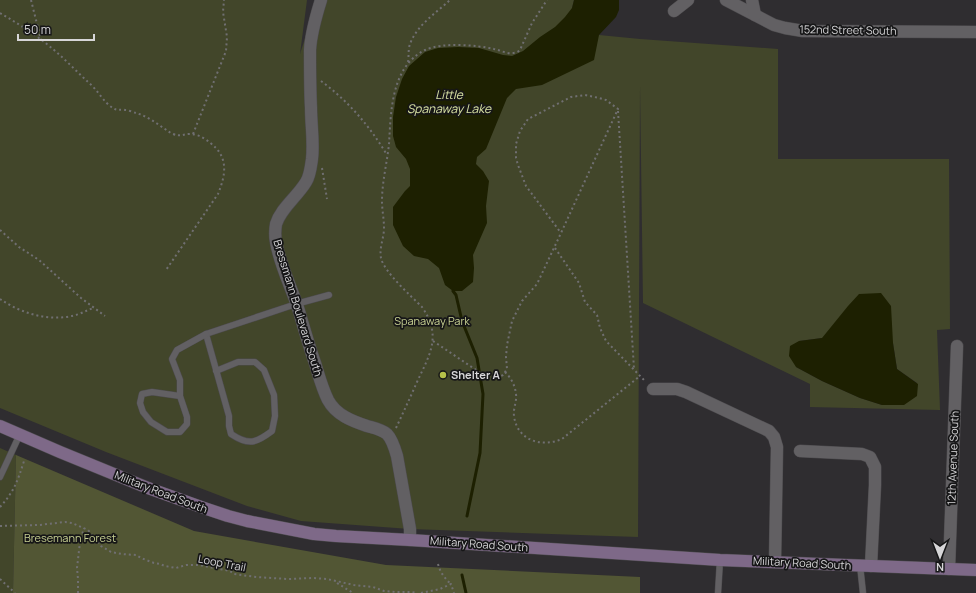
<svg xmlns="http://www.w3.org/2000/svg" width="976" height="593" font-family="Manrope,sans-serif">
<style>
.green{fill:#42462a;fill-rule:evenodd}
.forest{fill:#525634}
.water{fill:#1d2001}
.lines{fill:none;stroke-linecap:round;stroke-linejoin:round}
.stream{stroke:#1d2001;stroke-width:3}
.lane-casing{stroke:#4d4b4e;stroke-width:7}
.street-casing{stroke:#4d4b4e;stroke-width:13}
.secondary-casing{stroke:#4d4b4e;stroke-width:13}
.path{stroke:#706f71;stroke-width:2;stroke-dasharray:2 3;stroke-linecap:butt}
.lane{stroke:#626063;stroke-width:6}
.street{stroke:#626063;stroke-width:12}
.secondary{stroke:#7e6988;stroke-width:12}
.poi-dot{fill:#b6c149;stroke:#161617;stroke-width:1.5}
.labels{text-anchor:middle;stroke-width:3.5;stroke-linejoin:round;paint-order:stroke}
.street-label{font-size:11px;fill:#d7d6d8;stroke:#161617}
.park-label{font-size:11px;fill:#c7d092;stroke:#161617}
.poi-label{font-size:11px;font-weight:bold;fill:#d7d6d8;stroke:#161617;text-anchor:start}
.water-label{font-size:12px;font-style:italic;fill:#d7e0a2;stroke:#161617}
</style>
<rect width="100%" height="100%" fill="#2f2d30"/>
<g class="green">
<path d="M0,0H307L300,54L317,0H574L572,8L599,35L640,39L778,49V159H949L950,329L937,330L940,410L810,407V384L643,303L640,85L638,537L410,529L301,521L247,506L106,452L0,408ZM822,338L893,343L897,369L917,383L882,405L860,398L822,381L796,367L799,341Z"/>
<polygon points="0,448 16,455 13,593 0,593"/>
</g>
<polygon class="forest" points="16,455 194,531 386,565 640,577 640,593 13,593"/>
<g class="water">
<polygon points="574,0 619,0 619,10 616,17 599,35 594,60 542,85 516,89 507,98 486,149 477,157 476,164 483,171 489,181 486,206 487,223 473,255 474,268 473,282 462,291 453,291 445,285 439,268 428,259 414,256 403,246 393,225 393,207 405,191 410,186 410,169 406,159 396,147 393,136 393,117 396,97 402,79 409,66 425,52 438,48 458,47 479,48 503,55 512,56 523,51 540,37 555,27 565,17 572,8"/>
<polygon points="881,293 891,306 893,343 897,369 918,384 917,396 904,405 882,405 860,398 822,381 796,367 789,356 790,346 799,341 822,338 848,306 859,294"/>
</g>
<g class="lines">
<g class="stream">
<polyline points="453,291 456,295 462,321 477,358 483,394 480,453 467,516"/>
<polyline points="462,575 466,593"/>
</g>
<defs>
<g id="lane">
<path d="M216,371L238,362H255L264,370L274,395L275,416L272,431C256,443 249,446 231,434L229,426V416L206,334L296,304L329,295"/>
<polyline points="180,396 152,392 142,394 140,403 143,412 151,422 167,432 180,432 187,424 187,417 180,396 180,380 172,359 177,350 206,334"/>
<polyline points="0,477 20,434"/>
<polyline points="860,565 863,593"/>
<polyline points="718,593 720,560"/>
</g>
<g id="street">
<path d="M321,0C316,16 311,33 310,50C310,69 310,89 311,108C311,125 314,142 312,159C311,166 310,176 306,182C297,197 281,208 276,224C275,230 275,237 276,242C280,266 292,288 299,311C304,328 309,346 315,363C319,376 322,388 328,400C336,415 352,421 367,426C374,428 381,429 387,434C392,439 395,449 397,456L410,529V540"/>
<polyline points="726,0 774,25 785,28 803,31 976,32"/>
<polyline points="752,0 755,15"/>
<polyline points="674,11 688,0"/>
<polyline points="653,389 677,389 686,392 769,431 774,437 777,447 775,562"/>
<polyline points="800,451 862,454 870,457 875,467 875,485 871,566"/>
<polyline points="949,569 957,346"/>
</g>
<polyline id="secondary" points="0,426 60,452 148,488 204,508 228,516 247,521 314,534 336,536 410,540 720,560 976,570"/>
</defs>
<use href="#lane" class="lane-casing"/>
<use href="#street" class="street-casing"/>
<use href="#secondary" class="secondary-casing"/>
<g class="path">
<polyline points="31,0 41,40"/>
<path d="M0,13C17,23 33,33 48,45C62,56 75,70 88,82C97,89 104,103 113,108C117,111 120,109 125,110C128,110 133,112 136,113C147,116 156,123 165,129C168,131 170,133 173,134C181,137 183,134 190,134C200,134 210,142 216,148C229,162 224,179 218,194L166,270"/>
<path d="M408,62C409,56 408,49 410,44C417,25 436,13 450,0"/>
<path d="M321,81C348,101 369,125 387,155"/>
<polyline points="618,111 634,369"/>
<polyline points="193,134 226,51 227,37 223,12 224,0"/>
<polyline points="322,168 327,199"/>
<polyline points="0,230 19,247 39,260 81,298 105,316"/>
<polyline points="555,248 579,283 585,302 597,315 600,328 606,341 645,381"/>
<path d="M0,299C22,314 52,323 79,314C84,312 88,310 93,308"/>
<polyline points="433,341 488,378 496,378 499,377 503,375 507,369 506,357 507,345 512,321 522,301 537,284 561,233 618,109 606,100 599,98 585,95 571,97 528,119 520,131 516,144 516,158 518,165 526,186 561,233"/>
<path d="M505,372C511,378 515,385 516,394C517,402 513,408 514,416C517,440 541,448 562,439L640,376"/>
<path d="M396,428C403,413 410,398 417,382C430,354 442,336 422,307C411,296 384,272 381,258C379,248 384,238 384,228C384,219 382,210 382,201C382,182 387,163 389,144C391,111 391,67 425,50C443,42 476,45 494,49C500,50 506,54 512,53C515,53 518,52 520,50L532,23L547,0"/>
<path d="M0,507C14,492 18,480 24,461"/>
<polyline points="0,526 39,525 65,522 72,523 88,530 101,546 111,552 122,554 136,555 141,558 154,563 160,564 165,566 176,568 186,565 199,565 230,571 234,574 256,577 288,579 313,578 327,579 354,585 373,587 384,591 396,592 411,592 417,593"/>
<path d="M438,564C440,572 445,579 451,584"/>
<polyline points="0,579 15,593"/>
<polyline points="337,583 353,593"/>
<polyline points="78,593 78,579 77,568 80,542 84,528"/>
<polyline points="421,593 440,589 451,584 454,593"/>
</g>
<use href="#lane" class="lane"/>
<use href="#street" class="street"/>
<use href="#secondary" class="secondary"/>
</g>
<circle class="poi-dot" cx="443" cy="375" r="4"/>
<g class="labels">
<g class="street-label">
<text transform="translate(848 30) rotate(1)" y="4">152nd Street South</text>
<text transform="translate(298 308) rotate(73)" y="4">Bressmann Boulevard South</text>
<text transform="translate(953 458) rotate(-88)" y="4">12th Avenue South</text>
<text transform="translate(161 492) rotate(21)" y="4">Military Road South</text>
<text transform="translate(479 544) rotate(4)" y="4">Military Road South</text>
<text transform="translate(222 563) rotate(11)" y="4">Loop Trail</text>
<text transform="translate(802 563) rotate(3)" y="4">Military Road South</text>
</g>
<g class="park-label">
<text x="432" y="325">Spanaway Park</text>
<text x="70" y="542">Bresemann Forest</text>
</g>
<g class="poi-label">
<text x="451" y="379">Shelter A</text>
</g>
<g class="water-label">
<text x="449" y="99">Little<tspan x="449" dy="14">Spanaway Lake</tspan></text>
</g>
</g>
<g transform="translate(940 557) rotate(180)" stroke="#161617" stroke-width="3" paint-order="stroke">
<path d="M0-3L7 15L0 10L-7 15Z" fill="#d7d6d8"/>
<text y="-6" font-size="11" font-weight="bold" text-anchor="middle" fill="#d7d6d8">N</text>
</g>
<path d="M18 34v6h76v-6" fill="none" stroke="#d7d6d8" stroke-width="2"/>
<text x="24" y="34" font-size="12" fill="#d7d6d8" stroke="#161617" stroke-width="3" paint-order="stroke">50 m</text>
</svg>
